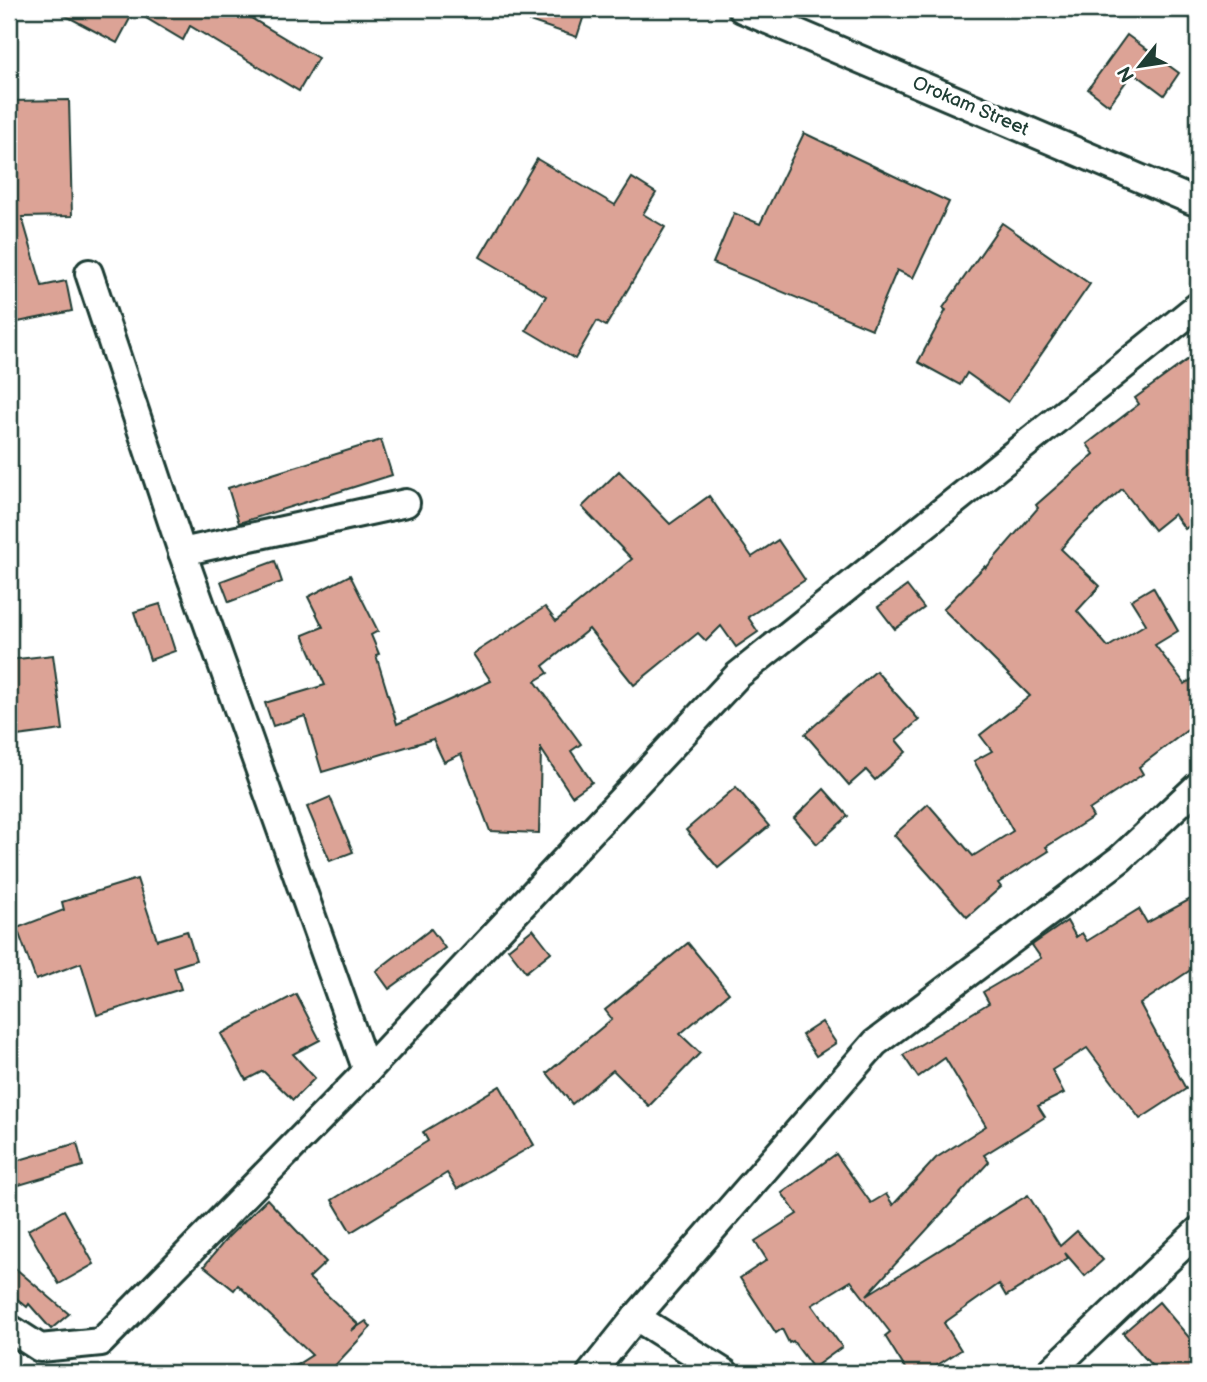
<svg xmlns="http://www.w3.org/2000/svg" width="1207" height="1382" font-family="'Balsamiq Sans',sans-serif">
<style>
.building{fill:#dca396;stroke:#1f3d34;stroke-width:2}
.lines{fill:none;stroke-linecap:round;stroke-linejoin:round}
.minor-casing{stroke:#1f3d34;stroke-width:32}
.minor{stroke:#fff;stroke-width:26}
.labels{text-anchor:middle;stroke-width:7;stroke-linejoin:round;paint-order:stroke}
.street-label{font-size:19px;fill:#1f3d34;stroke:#fff}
</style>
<rect width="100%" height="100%" fill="#fff"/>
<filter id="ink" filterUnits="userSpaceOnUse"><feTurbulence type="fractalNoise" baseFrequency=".0143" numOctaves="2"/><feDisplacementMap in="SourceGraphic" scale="14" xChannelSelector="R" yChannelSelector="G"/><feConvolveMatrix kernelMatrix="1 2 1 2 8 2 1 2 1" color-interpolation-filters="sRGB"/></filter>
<g filter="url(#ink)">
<g class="building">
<polygon points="53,9 236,9 318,58 299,91 190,26 183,40 134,11 117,43"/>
<polygon points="507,9 586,9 577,37 506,13"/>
<polygon points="1127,35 1179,73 1164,95 1133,72 1109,105 1088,89"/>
<polygon points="69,100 72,216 22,217 42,286 66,281 72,311 18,322 9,273 9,101"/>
<polygon points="804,133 949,202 913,278 897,270 872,329 713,263 734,213 760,224"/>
<polygon points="537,159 615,205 632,178 656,193 643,214 665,227 606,326 597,321 575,359 526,330 546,296 480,257"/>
<polygon points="1002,223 1090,284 1008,402 967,373 960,385 918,362 946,310 943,308"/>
<polygon points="1198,352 1198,519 1185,529 1174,514 1154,530 1122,489 1078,529 1061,549 1100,586 1077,611 1108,647 1146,624 1131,600 1153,587 1178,631 1155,645 1185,684 1198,675 1198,722 1139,767 1143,774 1089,810 1093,817 1046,847 1049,851 998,883 1001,887 967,917 894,835 928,804 973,856 1013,831 974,761 992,751 980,735 1030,696 943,609 985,566 986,568 1038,508 1036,505 1094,454 1087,444 1139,404 1135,398"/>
<polygon points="381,440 392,475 239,523 228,488"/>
<polygon points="619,471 670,524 709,496 752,557 778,540 805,580 748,617 758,632 736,647 721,626 706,641 698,633 634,685 589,629 543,666 548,673 535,681 581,744 571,751 592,782 572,796 541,749 539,833 490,831 461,754 444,762 433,739 322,772 305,716 273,726 265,703 325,685 303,635 323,627 308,597 350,575 378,631 371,635 379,654 376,655 397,724 491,681 473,654 545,607 556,621 632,559 582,507"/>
<polygon points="275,561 282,582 229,602 221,581"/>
<polygon points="907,586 924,608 895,629 878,607"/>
<polygon points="160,604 175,651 150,660 134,612"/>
<polygon points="53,655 63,730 9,737 9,660"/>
<polygon points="876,671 919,720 896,740 906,752 875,780 866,770 849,785 805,734"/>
<polygon points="736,787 769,826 718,868 686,830"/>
<polygon points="824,789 848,816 817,844 794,818"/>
<polygon points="330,797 353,852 330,861 307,807"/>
<polygon points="137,879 157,940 187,931 196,960 174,967 181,989 97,1015 81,963 36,980 17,928 64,910 62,902"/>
<polygon points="1198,895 1198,965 1140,1004 1186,1089 1140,1119 1087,1048 1052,1070 1064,1093 1038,1106 1045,1117 984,1155 989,1162 867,1295 1028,1195 1060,1246 1077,1231 1103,1260 1085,1276 1065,1253 1068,1258 1006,1296 999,1284 944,1323 961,1350 925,1373 908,1373 885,1336 890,1332 851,1281 812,1305 842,1347 813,1368 793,1341 789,1343 782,1329 776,1333 740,1278 767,1260 755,1241 797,1214 782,1193 836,1154 871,1203 886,1194 893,1205 936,1158 986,1126 945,1058 918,1077 903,1055 989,1003 983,992 1041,958 1032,945 1067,921 1076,937 1082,933 1087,941 1139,909 1147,923"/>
<polygon points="431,929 445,948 389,989 376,971"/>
<polygon points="533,929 551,952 526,972 508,949"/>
<polygon points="688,943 729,993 680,1034 700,1053 649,1106 613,1070 572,1104 547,1073 612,1019 605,1010"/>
<polygon points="296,994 320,1040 293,1054 315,1078 293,1100 263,1071 246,1080 221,1034"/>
<polygon points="822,1022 836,1043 816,1056 802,1035"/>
<polygon points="500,1086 534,1145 457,1189 447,1173 351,1232 332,1200 428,1141 423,1132"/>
<polygon points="77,1143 83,1166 9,1188 9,1163"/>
<polygon points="267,1199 326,1262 309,1278 358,1324 351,1331 366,1321 371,1327 328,1373 284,1373 312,1355 238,1285 234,1290 204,1266 228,1237"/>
<polygon points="64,1210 94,1264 59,1284 28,1230"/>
<polygon points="9,1263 41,1290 69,1314 51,1329 29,1304 27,1307 9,1292"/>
<polygon points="1159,1302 1198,1348 1198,1373 1158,1373 1123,1333"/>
</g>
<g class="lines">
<defs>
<g id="minor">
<polyline points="742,9 1198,203"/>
<polyline points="89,273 182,552 367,1071"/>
<polyline points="182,552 406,503"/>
<polyline points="636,1317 725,1373"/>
<polyline points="9,1328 40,1348 101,1342 367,1071 737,676 1198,306"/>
<polyline points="591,1373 636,1317 875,1043 1120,859 1198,786"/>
<polyline points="1049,1373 1198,1231"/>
</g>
</defs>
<use href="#minor" class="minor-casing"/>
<use href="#minor" class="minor"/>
</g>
</g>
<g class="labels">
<g class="street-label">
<text transform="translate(971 105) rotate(23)" y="7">Orokam Street</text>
</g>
</g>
<rect width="1207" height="1382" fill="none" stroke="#fff" stroke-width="35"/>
<rect x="18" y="18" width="1172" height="1347" fill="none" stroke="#1f3d34" stroke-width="2.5" filter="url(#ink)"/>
<g transform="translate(1140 66) rotate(240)" stroke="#ffffff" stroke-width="5" paint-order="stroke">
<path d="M0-5L12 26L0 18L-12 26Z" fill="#1f3d34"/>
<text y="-10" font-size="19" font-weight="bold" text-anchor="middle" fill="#1f3d34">N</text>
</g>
</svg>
